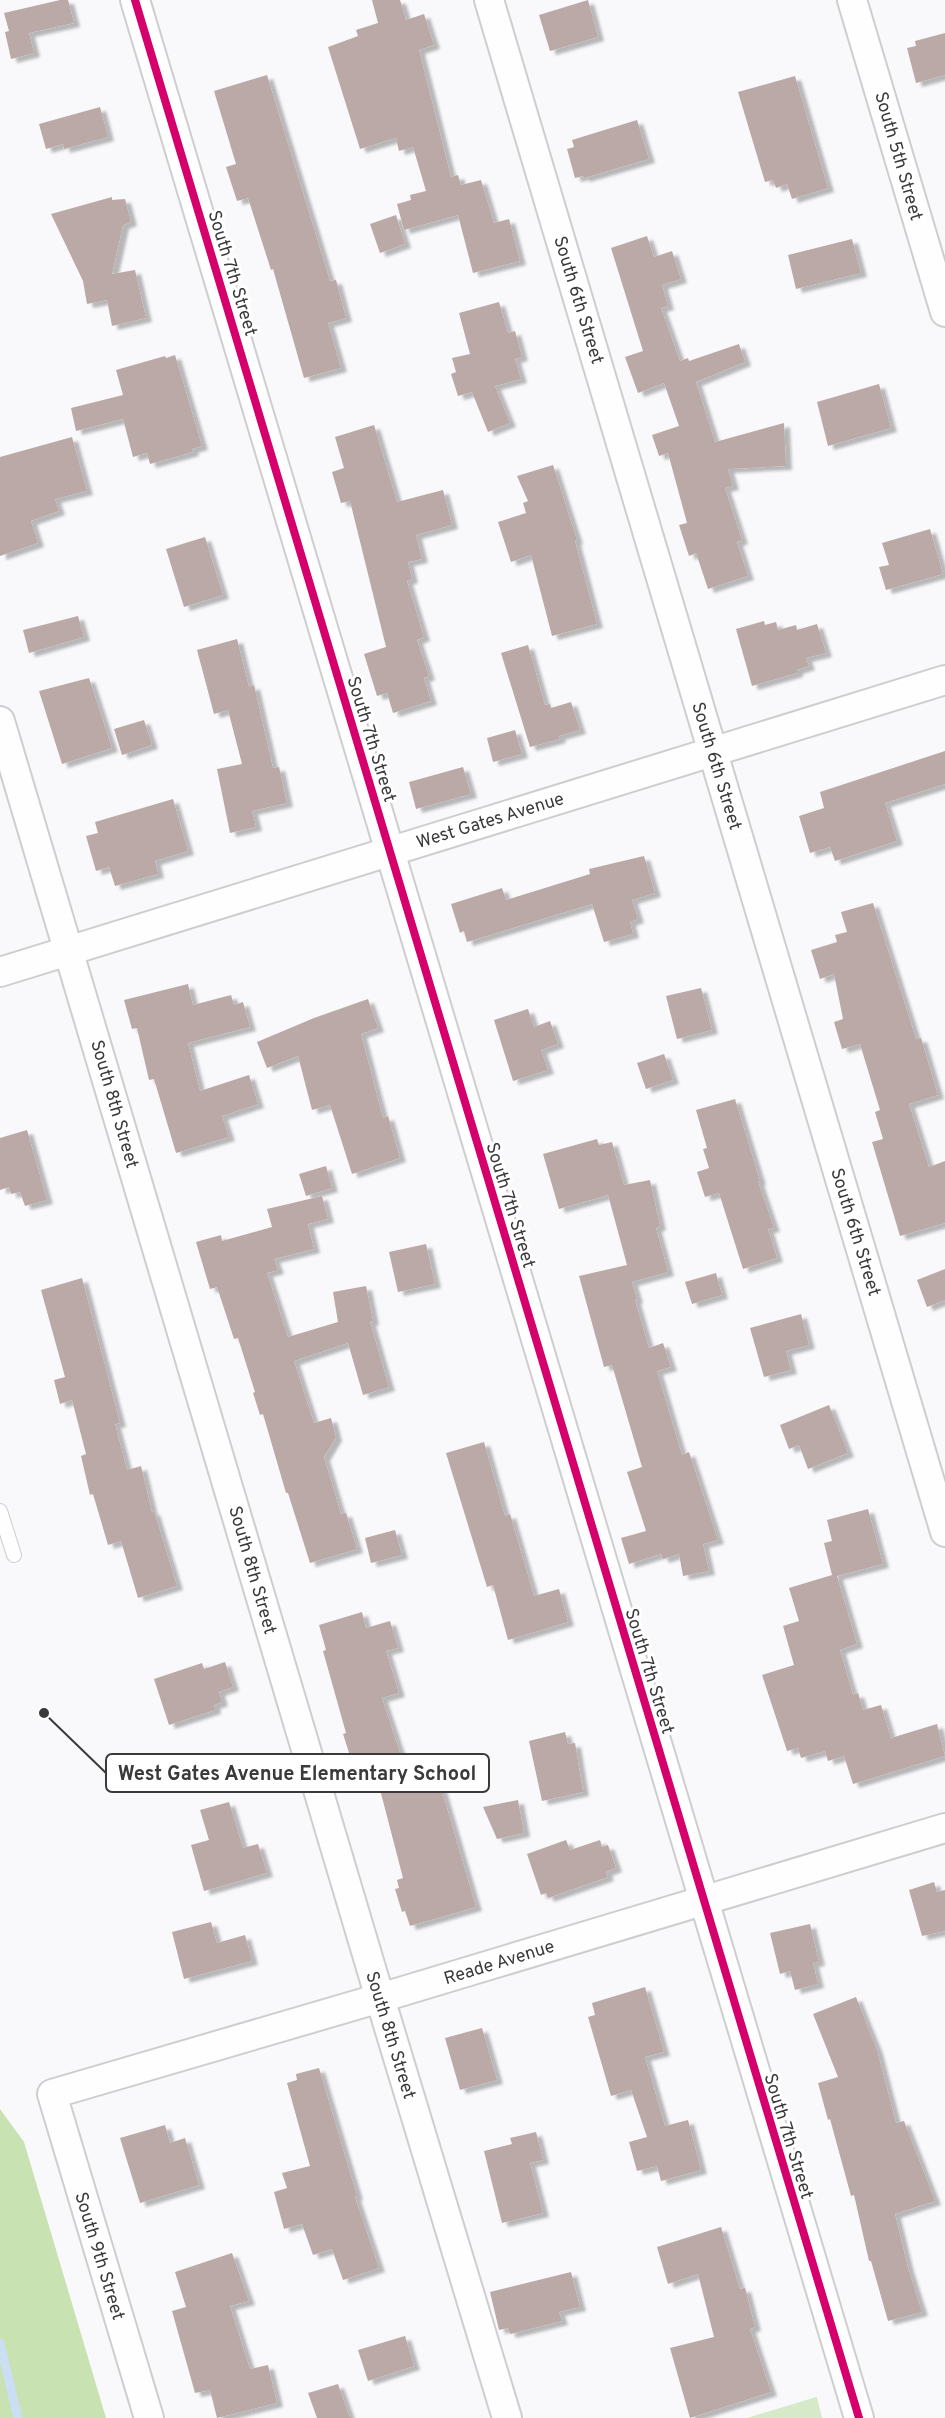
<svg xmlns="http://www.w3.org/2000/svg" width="945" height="2418" font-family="Overpass,sans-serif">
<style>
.green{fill:#d6e9c8}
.forest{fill:#c8e2b1}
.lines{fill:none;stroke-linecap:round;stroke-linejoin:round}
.stream{stroke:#cbdef4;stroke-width:9}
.building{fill:#bba9a7;filter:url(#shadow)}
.lane-casing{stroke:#cececf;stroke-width:16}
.street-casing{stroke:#cececf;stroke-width:32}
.lane{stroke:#fefefe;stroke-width:14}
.street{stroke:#fefefe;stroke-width:28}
.cycleway-casing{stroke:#fff;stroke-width:11}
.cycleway{stroke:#d6006c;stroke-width:8}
.labels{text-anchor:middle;stroke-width:6;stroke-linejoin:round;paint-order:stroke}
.street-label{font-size:18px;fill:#3a3a3b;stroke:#fff}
.leader{fill:none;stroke:#3a3a3b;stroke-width:2}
.callout-dot{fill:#3a3a3b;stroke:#fff;stroke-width:2}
.callout{fill:#fff;stroke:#3a3a3b;stroke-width:2}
.callout-label{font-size:20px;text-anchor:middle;font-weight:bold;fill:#3a3a3b}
</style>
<defs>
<filter id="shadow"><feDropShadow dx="6" dy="4" stdDeviation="1.5" flood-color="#0004"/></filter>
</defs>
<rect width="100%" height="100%" fill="#f9f9fb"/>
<polygon class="green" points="817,2397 822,2418 747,2418 816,2397"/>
<polygon class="forest" points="0,2109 24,2142 106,2418 0,2418"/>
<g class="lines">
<polyline class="stream" points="0,2343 18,2418"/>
</g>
<g class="building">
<polygon points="60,0 68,0 74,23 29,33 34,53 11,59 5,32 9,31 4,13"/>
<polygon points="372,0 400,0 406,20 424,14 434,45 419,50 451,177 458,175 461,185 481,180 494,223 509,219 520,261 473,273 458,215 404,230 397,204 411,200 410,195 426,191 413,147 399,151 396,138 360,149 328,47 358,36 356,30 378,23"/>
<polygon points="588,0 598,37 550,51 539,15"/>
<polygon points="945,33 945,75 916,83 907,48 916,46 915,41"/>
<polygon points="267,75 330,281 336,280 346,318 328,323 341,368 304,378 273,269 271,270 248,198 237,201 226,167 236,164 214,91"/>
<polygon points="795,76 828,188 792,199 787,184 776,188 773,180 765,182 738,92"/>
<polygon points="100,107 108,137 64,149 63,144 46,149 39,124"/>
<polygon points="637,120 649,159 584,178 583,176 575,178 567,149 574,147 572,140"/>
<polygon points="112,197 112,200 125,199 131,222 123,225 112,274 135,270 146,318 112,326 107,300 87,304 83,281 51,214"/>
<polygon points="396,215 405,244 380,253 370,224"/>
<polygon points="647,236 654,257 672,251 681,279 662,285 668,306 661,308 680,361 688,358 689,361 739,344 745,362 696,382 715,442 784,423 786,466 728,469 733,486 725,488 742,540 737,542 748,576 708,589 696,553 689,556 679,525 687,523 668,453 659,456 652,435 679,426 664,383 638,393 625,357 643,351 611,248"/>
<polygon points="852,239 861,273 796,289 788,255"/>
<polygon points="499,302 508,333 515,331 522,357 515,359 521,379 495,386 510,423 488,432 472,392 458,396 451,374 456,372 452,358 470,354 459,313"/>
<polygon points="175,355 202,446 192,449 193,452 150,464 147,453 133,457 123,419 76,431 71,408 123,395 116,370 165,356 166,358"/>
<polygon points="879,384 891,428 828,446 817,402"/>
<polygon points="374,425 397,502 443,490 452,525 416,535 422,559 408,562 412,579 407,581 424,637 417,640 429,676 424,678 431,701 393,713 387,693 377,696 364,654 386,647 350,501 341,503 332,472 344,468 335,437"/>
<polygon points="72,437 87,491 55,499 59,511 31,521 38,543 0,556 0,457"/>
<polygon points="553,465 577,540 575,541 597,624 552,636 531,555 511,562 498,522 526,513 523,503 528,501 517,476"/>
<polygon points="930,529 943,574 886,590 879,567 889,565 882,543"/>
<polygon points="205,537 223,595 184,607 166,549"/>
<polygon points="78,616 84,637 29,653 23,630"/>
<polygon points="764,621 765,625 776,622 778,630 796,625 797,630 817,624 826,653 806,658 809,666 797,670 797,673 752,686 736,629"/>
<polygon points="237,639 249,687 254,685 273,768 279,767 287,803 252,811 256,827 230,833 217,769 242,764 228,710 214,714 197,650"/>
<polygon points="528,645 545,705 550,704 551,708 571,702 580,730 559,736 560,739 530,747 501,653"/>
<polygon points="89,678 112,748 62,764 39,691"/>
<polygon points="144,720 152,745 122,755 114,729"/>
<polygon points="515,730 522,754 493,762 487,738"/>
<polygon points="945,751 945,784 885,803 897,841 835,861 830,847 810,853 799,816 824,808 820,792"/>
<polygon points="463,767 471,794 416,809 409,782"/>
<polygon points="173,799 188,851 155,861 158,874 115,886 109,867 96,871 86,836 98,833 95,822"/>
<polygon points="644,856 655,893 632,900 638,919 630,922 633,934 604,942 592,904 467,942 464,931 460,933 451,904 502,888 506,900 590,874 589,869"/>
<polygon points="873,903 916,1039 921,1038 938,1095 909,1104 929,1167 945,1161 945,1223 900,1236 872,1142 883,1139 875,1112 880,1110 860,1044 842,1049 834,1022 843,1019 834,974 820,979 811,950 837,942 835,935 847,932 841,912"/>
<polygon points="188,984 193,1005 231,995 234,1005 243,1002 250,1027 188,1043 200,1091 249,1075 258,1104 222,1116 229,1137 176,1153 154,1079 149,1080 137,1028 132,1029 124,1000"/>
<polygon points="701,988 712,1030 677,1039 666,996"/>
<polygon points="368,999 378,1028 361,1034 383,1118 388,1116 400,1158 352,1174 330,1105 312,1110 298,1056 267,1068 257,1042 314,1018"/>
<polygon points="528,1009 534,1027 550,1021 558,1044 541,1050 548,1070 513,1081 494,1020"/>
<polygon points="664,1054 673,1080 646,1089 637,1063"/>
<polygon points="735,1099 760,1181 758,1181 774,1228 768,1229 777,1258 743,1269 719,1193 705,1197 697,1172 709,1168 703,1149 707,1148 696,1110"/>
<polygon points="27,1130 47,1200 25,1206 20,1192 11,1194 9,1187 0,1190 0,1138"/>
<polygon points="597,1139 599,1145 612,1142 624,1185 650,1180 660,1226 656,1228 668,1272 632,1282 637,1299 635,1300 649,1348 663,1343 671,1367 657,1371 682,1455 689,1452 718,1540 703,1544 709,1571 683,1576 679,1554 663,1559 661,1554 629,1564 621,1538 646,1531 627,1472 642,1467 612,1365 604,1367 579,1276 627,1265 608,1195 559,1209 543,1154"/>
<polygon points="326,1166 332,1188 306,1196 299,1174"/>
<polygon points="322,1196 328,1219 308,1224 314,1249 274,1259 278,1270 267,1273 288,1337 338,1322 333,1292 366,1286 373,1321 370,1322 389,1387 363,1395 348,1343 294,1361 314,1423 331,1418 336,1437 324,1457 341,1514 346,1513 357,1549 310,1563 288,1493 286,1493 263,1414 260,1415 253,1393 255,1392 238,1338 234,1339 217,1287 210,1289 196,1242 221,1235 222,1241 272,1227 267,1209"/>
<polygon points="426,1244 435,1284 398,1292 389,1252"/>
<polygon points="945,1269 945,1300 927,1307 917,1280"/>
<polygon points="716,1273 722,1295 692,1304 685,1282"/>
<polygon points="82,1278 120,1423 115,1424 127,1470 141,1466 152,1512 154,1511 177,1586 138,1598 121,1541 108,1545 93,1494 90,1495 81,1456 86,1454 72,1400 60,1404 54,1380 65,1377 41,1290"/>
<polygon points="801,1314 809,1345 786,1351 791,1370 764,1377 750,1328"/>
<polygon points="829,1405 848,1453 808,1469 799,1445 789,1449 780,1425"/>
<polygon points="484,1442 505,1516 510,1514 534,1596 559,1589 568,1622 508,1640 493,1585 487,1587 446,1453"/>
<polygon points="868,1509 883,1564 837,1576 857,1644 840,1650 853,1695 858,1693 863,1710 881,1705 891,1738 937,1724 945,1756 853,1784 844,1756 828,1761 825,1751 801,1758 798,1748 787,1751 762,1675 794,1665 783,1626 799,1621 789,1588 832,1575 824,1543 832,1541 827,1520"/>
<polygon points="395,1530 402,1555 371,1563 365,1538"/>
<polygon points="362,1612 366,1628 390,1621 398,1648 386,1651 399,1693 382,1698 407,1774 435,1767 476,1907 410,1926 405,1911 402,1912 395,1889 399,1888 397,1880 403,1878 376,1774 370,1776 364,1758 352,1762 343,1734 346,1733 323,1651 326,1650 319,1625"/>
<polygon points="225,1662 233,1687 219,1692 222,1702 214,1705 215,1710 169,1725 154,1679 202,1663 204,1669"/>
<polygon points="565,1732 568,1744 575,1743 583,1792 542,1801 529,1741"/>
<polygon points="518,1800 524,1833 497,1839 483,1807"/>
<polygon points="229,1802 243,1848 258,1844 267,1873 204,1891 191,1845 209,1840 200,1810"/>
<polygon points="566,1840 570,1850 600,1840 602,1847 608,1845 616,1868 606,1872 608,1877 548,1898 546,1893 541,1895 527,1854"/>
<polygon points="934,1882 937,1892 945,1890 945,1931 922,1936 909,1890"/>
<polygon points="211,1922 217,1943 245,1935 252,1961 184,1979 172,1932"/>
<polygon points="810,1924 819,1962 813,1963 818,1984 795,1990 790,1971 780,1974 770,1933"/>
<polygon points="645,1987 664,2052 645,2057 665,2126 688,2120 701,2170 661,2181 657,2166 637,2171 629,2142 647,2137 631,2090 611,2096 588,2017 595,2015 592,2003"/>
<polygon points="856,1997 877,2050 896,2123 904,2121 935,2201 895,2214 908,2268 922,2312 888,2321 871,2261 869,2261 854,2195 851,2196 830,2119 828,2120 818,2083 838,2077 813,2014"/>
<polygon points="482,2028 497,2080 460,2090 445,2038"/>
<polygon points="319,2068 357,2196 355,2197 379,2268 343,2280 332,2249 313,2255 302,2224 284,2229 274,2192 287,2188 282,2173 310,2166 287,2083 297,2080 296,2074"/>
<polygon points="165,2125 170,2143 185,2138 199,2185 140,2203 120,2138"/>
<polygon points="536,2132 543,2160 530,2163 543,2213 502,2223 484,2151 512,2144 510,2138"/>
<polygon points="721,2227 740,2289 745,2288 755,2327 750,2329 771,2392 690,2418 670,2348 714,2337 698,2274 668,2284 657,2247"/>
<polygon points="232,2253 249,2301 230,2306 250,2369 268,2365 277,2403 217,2418 210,2390 195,2393 172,2311 186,2307 175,2272"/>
<polygon points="571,2272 580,2307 559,2312 562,2321 510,2334 508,2328 499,2330 490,2292"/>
<polygon points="405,2336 414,2366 368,2381 358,2350"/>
<polygon points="338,2384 350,2418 317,2418 308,2393"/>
</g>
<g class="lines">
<defs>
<polyline id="lane" points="0,1511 14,1555"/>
<g id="street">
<polyline points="135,0 859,2418"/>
<polyline points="489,0 945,1532"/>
<polyline points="852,0 945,312"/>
<polyline points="0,721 380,1998 507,2418"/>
<polyline points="0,972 945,680"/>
<polyline points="149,2418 52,2094 380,1998 945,1828"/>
</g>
</defs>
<use href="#lane" class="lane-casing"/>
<use href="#street" class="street-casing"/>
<use href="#lane" class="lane"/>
<use href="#street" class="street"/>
<defs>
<polyline id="cycleway" points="135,0 859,2418"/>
</defs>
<use href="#cycleway" class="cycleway-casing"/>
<use href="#cycleway" class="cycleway"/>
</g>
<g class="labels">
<g class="street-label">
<text transform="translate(899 156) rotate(74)" y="6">South 5th Street</text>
<text transform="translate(233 273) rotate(73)" y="6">South 7th Street</text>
<text transform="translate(579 300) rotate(73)" y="6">South 6th Street</text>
<text transform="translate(372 739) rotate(73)" y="6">South 7th Street</text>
<text transform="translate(717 766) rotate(73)" y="6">South 6th Street</text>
<text transform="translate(490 820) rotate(-17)" y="6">West Gates Avenue</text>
<text transform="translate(115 1104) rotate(74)" y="6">South 8th Street</text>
<text transform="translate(511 1205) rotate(73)" y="6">South 7th Street</text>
<text transform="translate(856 1232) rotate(73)" y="6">South 6th Street</text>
<text transform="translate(253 1570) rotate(74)" y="6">South 8th Street</text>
<text transform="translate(650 1671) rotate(73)" y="6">South 7th Street</text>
<text transform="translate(499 1962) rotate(-17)" y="6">Reade Avenue</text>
<text transform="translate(391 2035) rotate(73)" y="6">South 8th Street</text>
<text transform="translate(789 2136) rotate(73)" y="6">South 7th Street</text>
<text transform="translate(100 2256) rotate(73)" y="6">South 9th Street</text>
</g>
</g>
<path class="leader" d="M44 1713L106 1773"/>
<circle class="callout-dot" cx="44" cy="1713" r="6"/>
<rect class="callout" x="106" y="1754" width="383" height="38" rx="6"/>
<g class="callout-label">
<text x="297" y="1780">West Gates Avenue Elementary School</text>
</g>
</svg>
